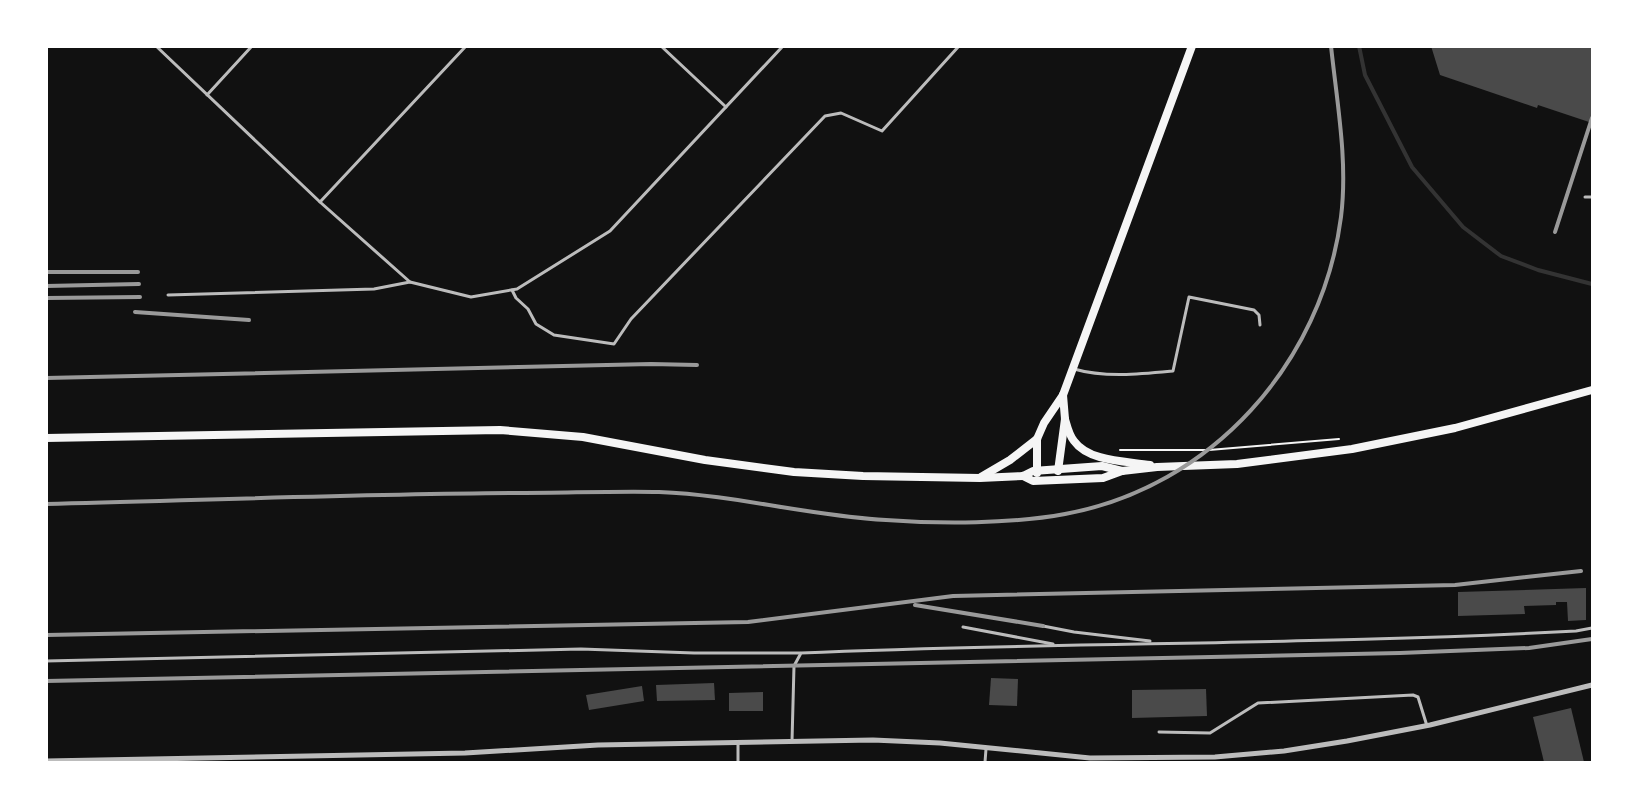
<svg xmlns="http://www.w3.org/2000/svg" width="1639" height="809" font-family="Lato,sans-serif">
<style>
.lines{fill:none;stroke-linecap:round;stroke-linejoin:round}
.stream{stroke:#333;stroke-width:4}
.building{fill:#4a4a4a}
.path{stroke:#f5f5f5;stroke-width:2}
.service{stroke:#bcbcbc;stroke-width:3}
.minor{stroke:#bcbcbc;stroke-width:5}
.secondary{stroke:#f5f5f5;stroke-width:8}
.rail{stroke:#9a9a9a;stroke-width:4}
</style>
<rect width="100%" height="100%" fill="#111"/>
<g class="lines">
<polyline class="stream" points="1359,46 1365,75 1412,167 1463,227 1501,256 1538,270 1592,284"/>
</g>
<g class="building">
<polygon points="1431,46 1592,46 1592,123 1538,105 1537,108 1440,75"/>
<polygon points="1586,588 1586,620 1568,621 1567,602 1556,602 1556,605 1524,606 1525,614 1458,616 1458,592"/>
<polygon points="991,678 1018,679 1017,706 989,705"/>
<polygon points="714,683 715,700 657,701 656,685"/>
<polygon points="642,686 644,701 589,710 586,695"/>
<polygon points="1206,689 1207,716 1132,718 1132,690"/>
<polygon points="763,692 763,711 729,711 729,693"/>
<polygon points="1571,708 1584,762 1544,762 1533,717"/>
</g>
<g class="lines">
<polyline class="path" points="1120,450 1209,450 1339,439"/>
<g class="service">
<polyline points="156,46 320,202 410,282"/>
<polyline points="661,46 726,107"/>
<polyline points="207,95 252,46"/>
<polyline points="1585,197 1592,197"/>
<polyline points="320,202 466,46"/>
<polyline points="512,290 516,298 528,309 536,324 554,335 614,344 631,319 825,116 841,113 882,131 959,46"/>
<polyline points="168,295 374,289 410,282 471,297 517,289 610,231 783,46"/>
<path d="M1074,369C1105,378 1142,374 1173,371L1189,297L1254,310L1259,315L1260,325"/>
<polyline points="1043,626 1074,632 1150,641"/>
<polyline points="963,627 1053,644"/>
<polyline points="46,661 581,649 694,653 800,653"/>
<polyline points="1159,732 1210,733 1258,703 1413,695 1418,697 1427,726"/>
<path d="M792,741L794,666L801,653C1059,642 1318,645 1576,631L1592,628"/>
<polyline points="738,743 738,762"/>
<polyline points="985,762 986,749"/>
</g>
<polyline class="minor" points="46,761 465,753 598,745 873,740 940,743 1090,758 1215,757 1284,751 1347,741 1430,725 1592,685"/>
<g class="secondary">
<path d="M1065,419C1067,426 1069,435 1074,441C1089,462 1127,461 1150,465"/>
<polyline points="46,438 500,430 583,437 705,460 794,472 863,476 980,478 1023,476 1033,471 1102,466 1122,471"/>
<polyline points="1058,471 1065,419 1063,395"/>
<polyline points="1037,473 1037,439 1044,423 1063,395 1192,46"/>
<polyline points="1023,476 1033,481 1103,478 1122,471 1157,467 1237,464 1352,449 1455,428 1592,390"/>
<polyline points="981,477 1010,460 1037,439"/>
</g>
<g class="rail">
<polyline points="1555,232 1592,118"/>
<polyline points="46,272 138,272"/>
<polyline points="46,286 139,284"/>
<polyline points="46,298 140,297"/>
<polyline points="135,312 249,320"/>
<polyline points="46,378 651,364 697,365"/>
<path d="M46,504C204,500 362,494 520,493C567,493 613,491 659,492C736,495 810,516 886,520C941,524 1012,524 1065,514C1212,487 1322,363 1341,217C1348,161 1337,103 1331,46"/>
<polyline points="915,605 1043,626"/>
<polyline points="46,635 748,622 953,596 1455,585 1581,571"/>
<polyline points="46,681 1400,653 1529,648 1592,639"/>
</g>
</g>
<rect width="1639" height="809" fill="none" stroke="#ffffff" stroke-width="96"/>
</svg>
